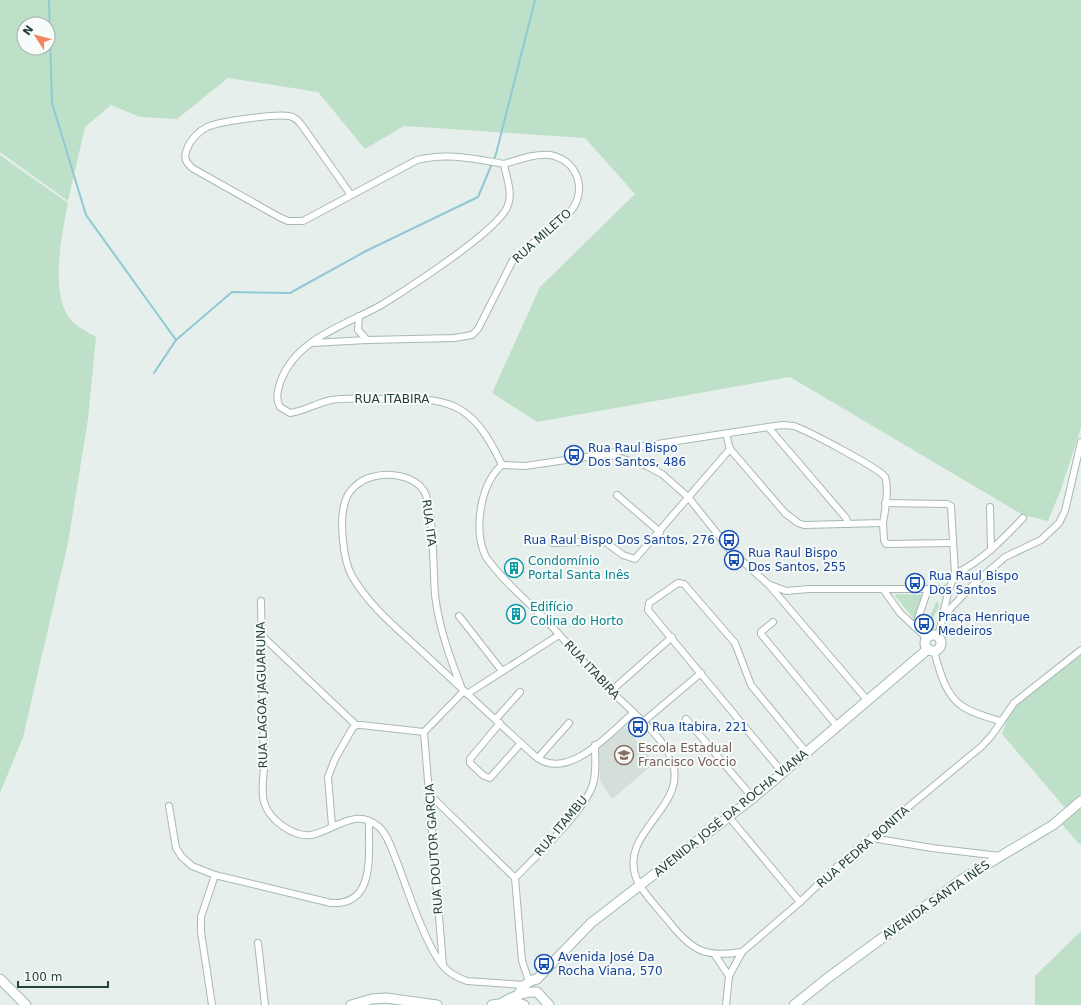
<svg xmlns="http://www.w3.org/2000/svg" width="1081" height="1005" font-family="'DejaVu Sans',sans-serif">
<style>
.built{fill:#d4dfda}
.green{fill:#bfe0c8;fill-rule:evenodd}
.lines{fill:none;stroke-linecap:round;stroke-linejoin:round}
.stream{stroke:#8ec9d4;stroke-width:2}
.street-casing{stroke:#a8b8b2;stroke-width:8}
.secondary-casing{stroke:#a4bbb3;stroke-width:11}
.street{stroke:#fff;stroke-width:6}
.secondary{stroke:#fff;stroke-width:9}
.labels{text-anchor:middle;stroke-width:4;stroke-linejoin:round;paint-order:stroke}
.street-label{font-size:12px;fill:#24423a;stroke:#f7fbf9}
.transit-label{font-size:12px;fill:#164399;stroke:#f7fbf9;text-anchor:start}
.culture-label{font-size:12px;fill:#0d838f;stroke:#f7fbf9;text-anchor:start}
.education-label{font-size:12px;fill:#785e54;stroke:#f7fbf9;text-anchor:start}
</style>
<rect width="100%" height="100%" fill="#e6efeb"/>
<polygon class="built" points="625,727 655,763 612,799 600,781 599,746"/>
<g class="green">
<path d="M0,0H1081V428L1060,492L1048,521L1023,515L790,377L537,422L492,393L540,287L635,194L585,138L404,126L365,149L318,92L228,78L177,119L140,117L111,105L85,127L68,201L0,152ZM24,24H48V48H24Z"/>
<path d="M0,155L68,203C62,234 49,293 71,320C77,327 88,332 96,337L88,419L68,543L23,737L0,793Z"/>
<polygon points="896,594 922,595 914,619 895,596"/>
<polygon points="936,602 938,602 939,606 928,627 929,618"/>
<polygon points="1081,652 1081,794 1066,809 1002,734 1007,719 1019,702"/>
<polygon points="1081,800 1081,846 1060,822"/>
<polygon points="1081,931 1081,1005 1035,1005 1035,976"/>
</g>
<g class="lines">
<g class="stream">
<polyline points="49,0 52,103 86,215 176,340"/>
<polyline points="154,373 176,340 232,292 290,293 366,251 478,197 496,154 535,0"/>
</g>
<defs>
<g id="street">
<path d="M351,195L303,127C299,122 296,117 289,116C275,114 221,121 207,127C199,131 190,140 187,149C183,158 186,162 192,168L279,217L288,221H303L417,160C447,152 475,159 504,164C506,176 513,193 508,205C501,229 407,289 383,304C347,325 298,337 281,380C278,389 275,398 280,407L290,413C304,411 317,403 331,400C347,397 366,399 383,399C449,397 472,401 502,465"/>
<polyline points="359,316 358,330 367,340"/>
<path d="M312,343L367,340L454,338L472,335L478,329L513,260L570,212C588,191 578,160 550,155C536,153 518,160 504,164"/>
<polyline points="768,427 846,518 848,524"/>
<path d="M607,454L638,447L768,427L783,425L794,426C808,431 879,468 885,477C889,487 885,512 883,523L804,525L798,523L785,513L730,449L726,434"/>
<path d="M502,465C480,484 473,531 486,557C502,580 526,600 546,620C568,644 589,668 611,691C631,711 666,738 673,764C686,809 617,833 637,880C644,895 659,909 670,923C692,951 706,958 742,952"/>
<polyline points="502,465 525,466 607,454 647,466 662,474 688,497 731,551 768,584 786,591 809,589 949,589"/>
<polyline points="617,495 660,532"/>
<polyline points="885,503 947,504 951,506 955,574 949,589 943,614"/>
<polyline points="990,507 991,550"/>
<polyline points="883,523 884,540 886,544 953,543"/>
<polyline points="553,543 604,541 623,555 635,559 730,449"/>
<path d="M955,574C982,561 1002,540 1023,518"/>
<polyline points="769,585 868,701"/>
<polyline points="883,589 900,613 927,638"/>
<path d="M261,601L264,769C263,781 261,791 264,802C269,820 293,837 311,835C334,831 355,806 379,827C388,835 392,850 397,862C407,888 426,947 444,967C450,974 458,978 467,981L524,985"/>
<polyline points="459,616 502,671"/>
<polyline points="773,622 761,632 761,634 837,726"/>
<polyline points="915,627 928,589"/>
<polyline points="260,634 356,725"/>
<polyline points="938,637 943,616 974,584 1005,557 1041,540 1059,523 1065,511 1081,442"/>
<path d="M934,651C939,669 945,695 962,706C973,714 988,717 1000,721"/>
<path d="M462,689C450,658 439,628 435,595C433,571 434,509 424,491C414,475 388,472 372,477C360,480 348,490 345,502C339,520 343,560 352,576C368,604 393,625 416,646C456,683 495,720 535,756C567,783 610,733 633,713"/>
<polyline points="611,691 672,637"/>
<polyline points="467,694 559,635"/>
<polyline points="496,719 520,692"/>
<polyline points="686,719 753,798"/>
<polyline points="643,722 701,673"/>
<polyline points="500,723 470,759 470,763 484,776 490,778 521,743"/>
<polyline points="424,732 443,965"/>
<polyline points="424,732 464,691"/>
<polyline points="538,758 569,723"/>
<polyline points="782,772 648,610 649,603 678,583 684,584 735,643 751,685 806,752"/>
<polyline points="430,795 515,878 522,961 529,981"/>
<path d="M169,806L176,848L182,857L192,866L215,875L331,903C377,906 368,852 369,821"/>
<polyline points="729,817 800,902"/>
<polyline points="332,826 328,777 335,759 352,729 356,725 361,725 424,732"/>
<polyline points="872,838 932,848 1000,856"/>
<path d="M515,878C535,857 582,813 592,787C597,774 595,758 595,745"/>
<polyline points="258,943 265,1005"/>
<polyline points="715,955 729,976"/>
<polyline points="212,1005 201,932 201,917 215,875"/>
<polyline points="726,1005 729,976 742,952 800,902 842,862 982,746 992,735 1014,703 1081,650"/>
</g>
<g id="secondary">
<circle cx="933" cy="643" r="8"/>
<polyline points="0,979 26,1005"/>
<polyline points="537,979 591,923 753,798 928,649"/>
<path d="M517,997C522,988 526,981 537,979"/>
<path d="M502,1003C513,996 524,991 537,992L549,1005"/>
<polyline points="351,1005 372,999 386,998 437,1005"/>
<polyline points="492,1005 515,1002 524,1005"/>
<polyline points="794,1005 829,977 964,878 1053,825 1081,801"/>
</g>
</defs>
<use href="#street" class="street-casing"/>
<use href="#secondary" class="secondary-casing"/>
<use href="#street" class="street"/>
<use href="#secondary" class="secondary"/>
</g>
<defs>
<symbol id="bus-ring" viewBox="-11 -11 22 22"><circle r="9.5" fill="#f7fbf9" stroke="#1a4fb4" stroke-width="1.5"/><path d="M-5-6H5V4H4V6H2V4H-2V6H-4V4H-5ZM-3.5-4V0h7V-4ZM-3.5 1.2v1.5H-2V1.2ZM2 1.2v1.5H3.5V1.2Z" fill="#1a4fb4"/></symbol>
<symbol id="building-ring" viewBox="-11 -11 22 22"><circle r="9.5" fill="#f7fbf9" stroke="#0f9aa8" stroke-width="1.5"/><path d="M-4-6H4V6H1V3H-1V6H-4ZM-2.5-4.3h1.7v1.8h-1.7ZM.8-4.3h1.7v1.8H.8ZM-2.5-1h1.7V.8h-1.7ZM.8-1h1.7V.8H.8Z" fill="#0f9aa8"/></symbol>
<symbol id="school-ring" viewBox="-11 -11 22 22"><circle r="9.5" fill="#f7fbf9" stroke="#8d6e63" stroke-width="1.5"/><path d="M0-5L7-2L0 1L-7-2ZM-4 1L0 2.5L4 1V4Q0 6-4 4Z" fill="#8d6e63"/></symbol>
</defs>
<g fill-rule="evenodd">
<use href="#bus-ring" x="563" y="444" width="22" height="22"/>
<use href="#bus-ring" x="718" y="529" width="22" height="22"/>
<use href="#bus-ring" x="723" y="549" width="22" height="22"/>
<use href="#building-ring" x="503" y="557" width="22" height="22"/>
<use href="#bus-ring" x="904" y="572" width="22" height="22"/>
<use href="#building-ring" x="505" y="603" width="22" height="22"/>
<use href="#bus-ring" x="913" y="613" width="22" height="22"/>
<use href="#bus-ring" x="627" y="716" width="22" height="22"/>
<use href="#school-ring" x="613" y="744" width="22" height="22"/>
<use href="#bus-ring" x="533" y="953" width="22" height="22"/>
</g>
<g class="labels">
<g class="street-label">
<text transform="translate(542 236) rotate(-42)" y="4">RUA MILETO</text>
<text x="392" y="403">RUA ITABIRA</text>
<text transform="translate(429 523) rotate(83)" y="4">RUA ITA</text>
<text transform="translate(592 670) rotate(47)" y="4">RUA ITABIRA</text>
<text transform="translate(262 695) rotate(-91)" y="4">RUA LAGOA JAGUARUNA</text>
<text transform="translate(731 813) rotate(-39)" y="4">AVENIDA JOSÉ DA ROCHA VIANA</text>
<text transform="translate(561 826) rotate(-50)" y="4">RUA ITAMBU</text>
<text transform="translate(863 847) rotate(-41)" y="4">RUA PEDRA BONITA</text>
<text transform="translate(434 849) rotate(-94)" y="4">RUA DOUTOR GARCIA</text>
<text transform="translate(936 900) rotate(-35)" y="4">AVENIDA SANTA INÊS</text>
</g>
<g class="transit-label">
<text x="588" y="452">Rua Raul Bispo<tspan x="588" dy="14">Dos Santos, 486</tspan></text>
<text x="715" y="544" text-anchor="end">Rua Raul Bispo Dos Santos, 276</text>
<text x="748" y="557">Rua Raul Bispo<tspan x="748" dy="14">Dos Santos, 255</tspan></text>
<text x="929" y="580">Rua Raul Bispo<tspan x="929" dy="14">Dos Santos</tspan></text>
<text x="938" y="621">Praça Henrique<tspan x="938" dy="14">Medeiros</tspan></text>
<text x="652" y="731">Rua Itabira, 221</text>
<text x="558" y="961">Avenida José Da<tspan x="558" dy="14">Rocha Viana, 570</tspan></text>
</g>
<g class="culture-label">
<text x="528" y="565">Condomínio<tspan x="528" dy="14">Portal Santa Inês</tspan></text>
<text x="530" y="611">Edifício<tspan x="530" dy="14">Colina do Horto</tspan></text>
</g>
<g class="education-label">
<text x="638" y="752">Escola Estadual<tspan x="638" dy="14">Francisco Voccio</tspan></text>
</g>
</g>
<g transform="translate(36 36) rotate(306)"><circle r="19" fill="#f7fbf9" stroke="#a3b1ad"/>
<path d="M0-3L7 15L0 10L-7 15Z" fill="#f4845f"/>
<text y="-6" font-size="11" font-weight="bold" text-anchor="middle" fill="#24423a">N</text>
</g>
<path d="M18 981v6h90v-6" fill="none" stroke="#24423a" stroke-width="2"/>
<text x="24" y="981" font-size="12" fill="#24423a" stroke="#f7fbf9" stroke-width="3" paint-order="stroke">100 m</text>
</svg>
